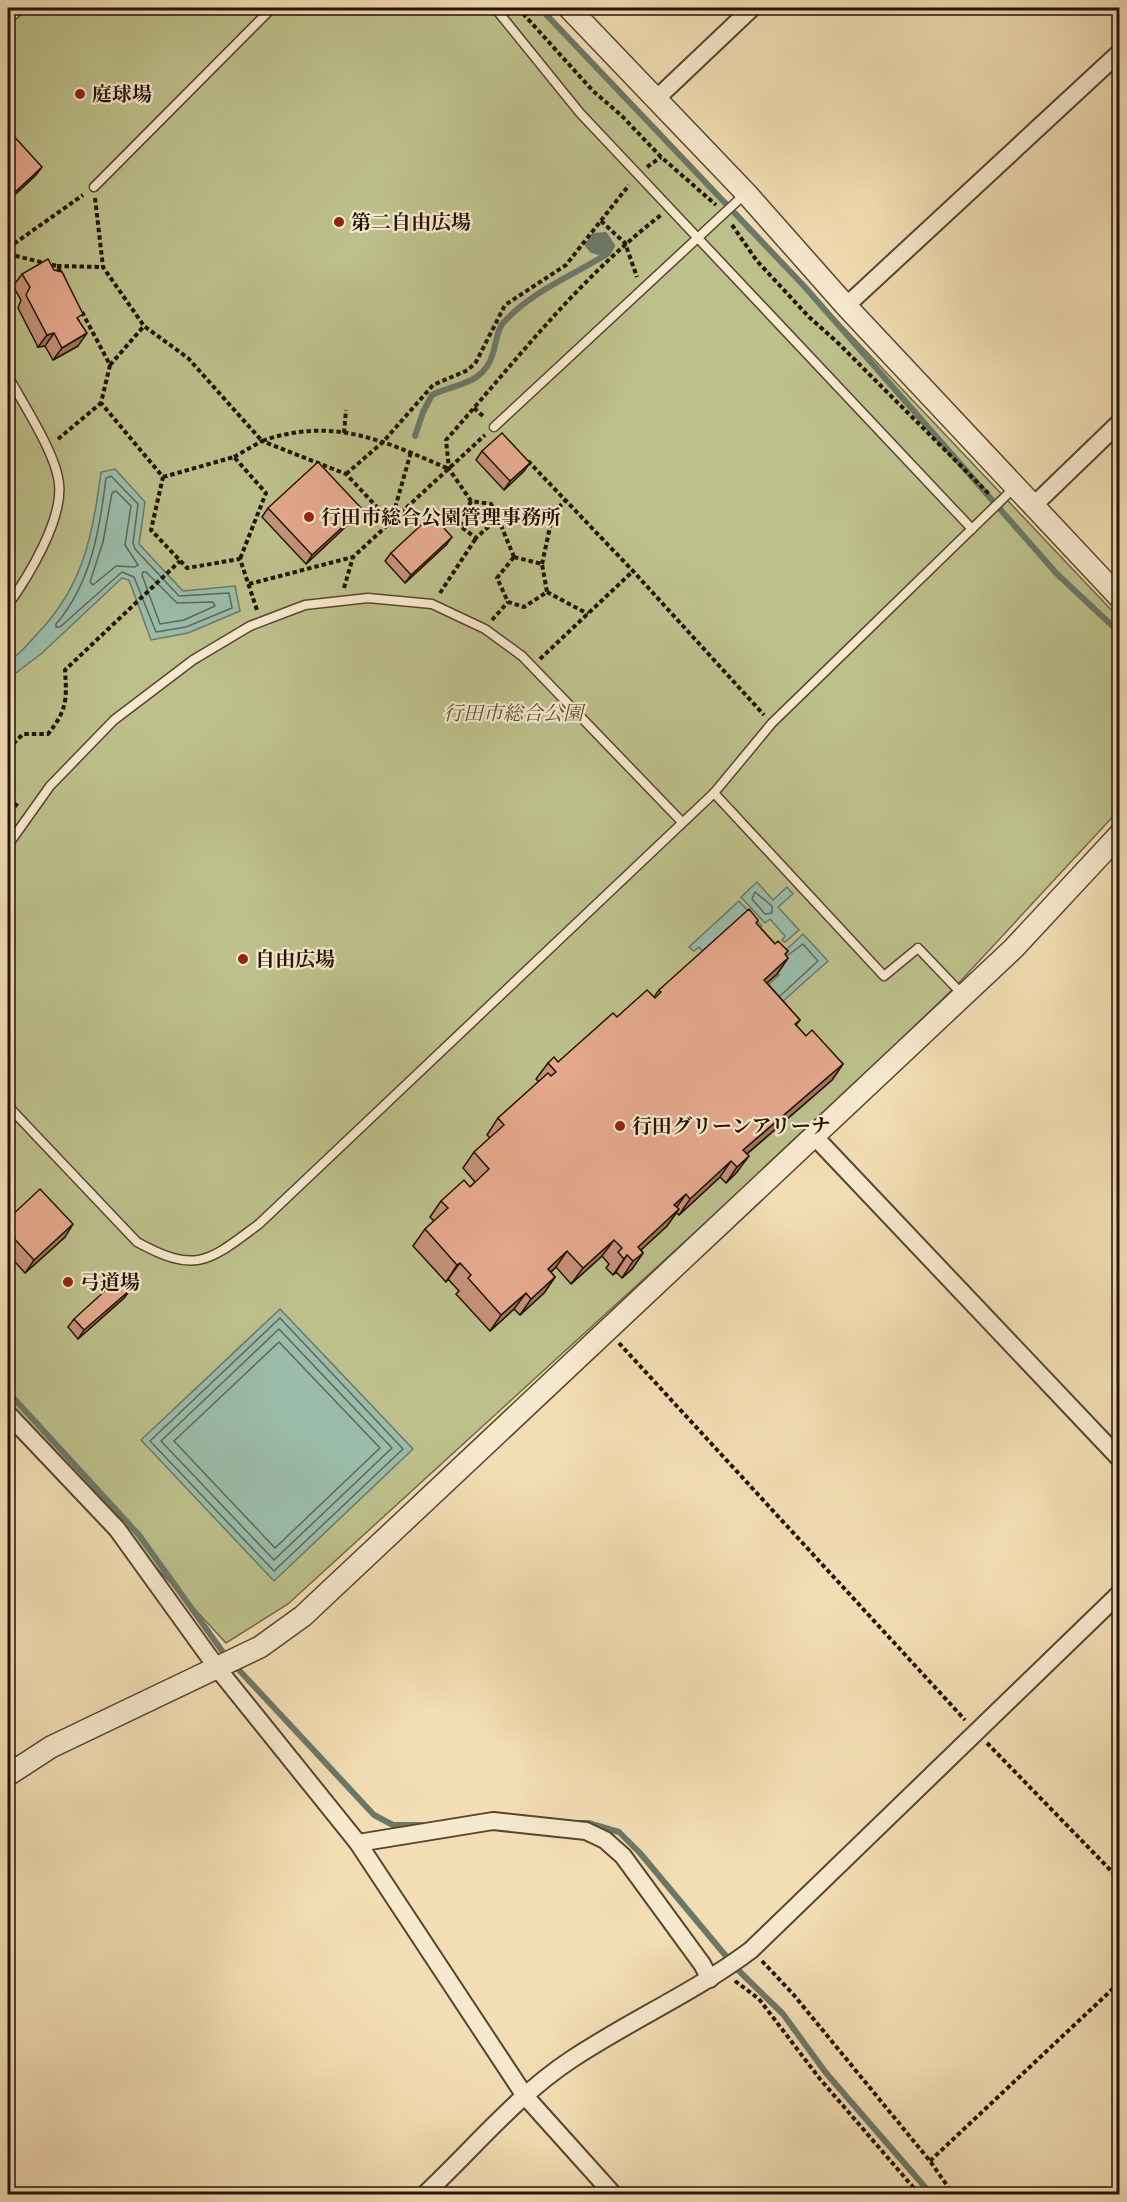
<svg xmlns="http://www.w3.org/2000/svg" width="1127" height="2202" font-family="'Libre Bodoni','Noto Serif JP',serif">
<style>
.green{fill:#bdc08b;stroke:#706a48;stroke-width:1.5}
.water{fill:#9bbcaa;stroke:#6b7868;stroke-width:1.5}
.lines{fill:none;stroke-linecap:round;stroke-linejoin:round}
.shore{stroke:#5e6857;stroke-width:1.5}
.stream{stroke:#6b7868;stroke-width:6}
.service-casing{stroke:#564630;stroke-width:11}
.minor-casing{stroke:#564630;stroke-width:20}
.tertiary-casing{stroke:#564630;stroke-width:24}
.path{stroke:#221304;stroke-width:4;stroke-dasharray:4.5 3;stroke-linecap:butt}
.service{stroke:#f7e9ce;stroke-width:8}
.minor{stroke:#f7e9ce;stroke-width:16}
.tertiary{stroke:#f7e9ce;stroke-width:21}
.wall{fill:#c5917a;stroke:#221304;stroke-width:1.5}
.shaded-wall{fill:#a07663;stroke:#221304;stroke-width:1.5}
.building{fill:#e5a98e;stroke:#221304;stroke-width:1.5}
.poi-dot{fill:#8f2418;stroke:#f7e9ce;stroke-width:2}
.labels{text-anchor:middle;stroke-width:4.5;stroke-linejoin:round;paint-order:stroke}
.poi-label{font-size:20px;font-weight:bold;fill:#221304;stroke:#f7e9ce;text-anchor:start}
.park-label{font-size:20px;font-style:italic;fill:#585033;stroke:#f7e9ce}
</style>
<rect width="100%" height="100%" fill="#f3ddb4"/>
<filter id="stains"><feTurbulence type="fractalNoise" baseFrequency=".00333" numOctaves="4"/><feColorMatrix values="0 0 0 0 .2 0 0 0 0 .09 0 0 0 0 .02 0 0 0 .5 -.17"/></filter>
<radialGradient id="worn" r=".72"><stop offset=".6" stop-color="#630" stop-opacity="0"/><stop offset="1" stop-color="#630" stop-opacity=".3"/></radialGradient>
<polygon class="green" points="8,8 541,8 1119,618 1119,810 956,986 808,1129 288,1604 226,1643 8,1407"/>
<g class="water">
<path d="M115,469L145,502L139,544L183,591L235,586L240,611L188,633L151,640L129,580L122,578L42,653L8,679V662C20,654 28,644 38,633C83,586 93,535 101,472Z"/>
<polygon points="757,882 773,900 787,887 793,894 778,907 799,930 785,942 782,940 785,936 770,919 765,923 741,897"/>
<polygon points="739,901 762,926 759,929 775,947 785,951 803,934 828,961 782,1002 755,997 779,975 776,970 704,953 699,947 694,951 689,947"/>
<polygon points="280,1309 413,1449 274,1581 141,1440"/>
</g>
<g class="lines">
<g class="shore">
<path d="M111,476L138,504L133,543L135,549L179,596L229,593L232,608L186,627L156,632L134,577L122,572L60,627H56V624C91,584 100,528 106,478Z"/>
<polygon points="116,491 131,506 125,545 138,565 135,567 116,566 93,585 90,582 103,542 112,493"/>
<polygon points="143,572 146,572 177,603 213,602 215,606 184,620 160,624 142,575"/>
<polygon points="755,892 772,906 772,913 765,914 752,899"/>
<polyline points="780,996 818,961 803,944 788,955"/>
<polygon points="280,1318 403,1449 274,1571 150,1441"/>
<polygon points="279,1329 392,1448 274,1560 161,1441"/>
<polygon points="279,1342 380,1448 275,1548 174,1441"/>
</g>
<g class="stream">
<polyline points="540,8 804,286 1057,574 1120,633"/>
<path d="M415,436L423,412L432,395C457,383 484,385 493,353C496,344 497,330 503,323C532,291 572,276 607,254L612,246L605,235L594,236L588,245L592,250L598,252L605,249V242L596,240L593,244L598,248L601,247L600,244"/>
<polyline points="8,1392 139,1535 225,1655 374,1815 393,1825 422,1825"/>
<polyline points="579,1823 588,1823 619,1832 640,1853 736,1968 783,2014 826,2073 931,2194"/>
</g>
<defs>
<g id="service">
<polyline points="495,8 580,113 972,529"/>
<polyline points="8,20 21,8"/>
<polyline points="94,187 272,8"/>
<path d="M8,376C23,404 56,453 59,484C63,520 28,577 8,605"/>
<polyline points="494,427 746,193"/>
<polyline points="714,793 884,976 918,948 963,995"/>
<polyline points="8,845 50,786 114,720 193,660 250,626 305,605 368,598 432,604 485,629 522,656 682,822"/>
<path d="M8,1106L137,1242C197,1275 209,1261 259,1224L714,793L772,723L1015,487"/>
</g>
<g id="minor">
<polyline points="655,100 752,8"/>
<polyline points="846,306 1120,52"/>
<polyline points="1033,506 1120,422"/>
<polyline points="814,1136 1120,1459"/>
<polyline points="8,1414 117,1529 218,1669 358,1843 525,2096 613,2194"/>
<polyline points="358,1843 493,1821 586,1831 605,1840 623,1856 702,1964 710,1979"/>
<path d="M425,2194C473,2149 517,2095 572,2059C631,2020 695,1992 751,1950L1120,1593"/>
</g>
<g id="tertiary">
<polyline points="569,8 746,193 846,306 1120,598"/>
<polyline points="8,1775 51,1747 260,1647 303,1616 1013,949 1120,834"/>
</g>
</defs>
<use href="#service" class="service-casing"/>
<use href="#minor" class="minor-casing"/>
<use href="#tertiary" class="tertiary-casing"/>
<g class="path">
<polyline points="518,8 593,91 621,115 661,157 716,205"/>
<polyline points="647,167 661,157"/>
<path d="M95,198L103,267L144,326L188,358L262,441C333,416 384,441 449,469"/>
<polyline points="601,221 625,243 637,277"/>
<polyline points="732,225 757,261 809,317 838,343 989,494"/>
<polyline points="8,248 83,195"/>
<polyline points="8,254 57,266 63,276"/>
<polyline points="57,266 103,267"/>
<polyline points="82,312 110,365 101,403 163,477 151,530 187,568 240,559 257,610"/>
<polyline points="110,365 144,326"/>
<polyline points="474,408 485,418"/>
<polyline points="344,433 346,410"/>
<polyline points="58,439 101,403"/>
<polyline points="234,457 262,441 346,474 391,522"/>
<polyline points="528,461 633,571 764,715"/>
<polyline points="346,474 383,442 433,385 468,370 476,362 505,305 566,265 629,185"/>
<polyline points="163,477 234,457 266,493 240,559"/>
<path d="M471,501L460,526L476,538L498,518L491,504L471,501L449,469L446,440C515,362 578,279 661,215"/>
<polyline points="391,522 411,452"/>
<polygon points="514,557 542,564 547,592 524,607 508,602 497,578"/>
<polyline points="514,557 498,518 553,513"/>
<polyline points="542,564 553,513 566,500"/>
<polyline points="249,584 353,557 485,435"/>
<polyline points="344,588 353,557"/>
<polyline points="547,592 588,614"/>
<polyline points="440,593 476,538"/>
<polyline points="492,620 508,602"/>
<polyline points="540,659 633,571"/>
<path d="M8,749L23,734H48C67,710 67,700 65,670L180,561"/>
<polyline points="8,799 19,807"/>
<polyline points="619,1343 965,1720"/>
<polyline points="987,1743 1120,1880"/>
<polyline points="762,1961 793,1994 930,2161 953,2194"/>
<polyline points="735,1981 759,1999 820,2079 919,2194"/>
<polyline points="930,2161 1120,1982"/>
</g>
<use href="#service" class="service"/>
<use href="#minor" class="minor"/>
<use href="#tertiary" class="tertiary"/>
</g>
<g class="wall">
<polygon points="8,135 36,175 8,201"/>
<polygon points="22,274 79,320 78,346 53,360 45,346 38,347 18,308 21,300 13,286"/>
<polygon points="482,451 524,471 504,490 476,460"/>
<polygon points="268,508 362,509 356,517 306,564 262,517"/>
<polygon points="446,545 405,583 385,561 391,553"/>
<polygon points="758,920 756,923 775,944 788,951 785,955 788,958 777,974 767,983 800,1020 796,1025 806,1036 843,1064 832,1080 747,1154 737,1172 726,1183 720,1177 679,1215 676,1213 667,1226 641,1250 643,1253 632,1269 622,1278 616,1272 613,1275 606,1268 609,1264 602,1256 571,1284 556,1267 551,1272 555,1277 544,1293 520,1315 514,1309 490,1331 456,1294 459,1291 448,1279 446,1282 413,1246 425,1229 434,1221 430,1217 441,1201 470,1187 475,1182 463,1168 474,1152 490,1138 487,1135 498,1118 539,1082 536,1079 548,1063 558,1062 617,1017 654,997 659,990"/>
<polygon points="8,1219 65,1237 25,1273 8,1254"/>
<polygon points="130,1290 124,1298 78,1339 68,1327 74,1319"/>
</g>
<g class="shaded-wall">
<polygon points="42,167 36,175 8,201 14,193"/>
<polygon points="54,333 45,346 38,347 47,335"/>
<polygon points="87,333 78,346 53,360 62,348"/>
<polygon points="530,463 524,471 504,490 510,481"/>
<polygon points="362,509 356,517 306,564 312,555"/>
<polygon points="452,537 446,545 405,583 411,575"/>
<polygon points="788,958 777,974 752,996 764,980"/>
<polygon points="843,1064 832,1080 735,1164 743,1150"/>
<polygon points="749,1156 737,1172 726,1183 737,1167"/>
<polygon points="731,1161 720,1177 679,1215 690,1199"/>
<polygon points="686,1194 674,1211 674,1205"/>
<polygon points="679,1209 667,1226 631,1259 638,1247"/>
<polygon points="73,1224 65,1237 25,1273 34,1260"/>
<polygon points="614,1240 602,1256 571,1284 583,1268"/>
<polygon points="567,1251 556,1267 537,1285 548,1269"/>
<polygon points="643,1253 632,1269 622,1278 633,1261"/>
<polygon points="627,1255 616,1272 613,1275 624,1259"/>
<polygon points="460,1263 448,1279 446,1282 457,1265"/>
<polygon points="555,1277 544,1293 520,1315 531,1299"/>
<polygon points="130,1290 124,1298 78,1339 84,1330"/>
<polygon points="526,1293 514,1309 490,1331 501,1315"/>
</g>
<g class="building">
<polygon points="10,132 42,167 14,193 8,186 8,135"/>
<polygon points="48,259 54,270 62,272 83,314 77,318 87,333 62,348 54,333 47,335 26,295 30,287 22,274"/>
<polygon points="502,433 530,463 510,481 482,451"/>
<polygon points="318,462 362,509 312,555 268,508"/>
<polygon points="432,515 452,537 411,575 391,553"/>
<polygon points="749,909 758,920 756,923 775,944 778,941 788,951 785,954 788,958 764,980 800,1020 795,1024 806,1036 812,1030 843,1064 743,1150 749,1156 737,1167 731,1161 690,1199 686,1194 674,1205 679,1209 638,1247 643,1253 633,1261 627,1255 624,1259 618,1252 622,1248 614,1240 583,1268 567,1251 548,1269 555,1277 531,1299 526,1293 501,1315 468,1278 471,1275 460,1263 457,1265 425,1229 448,1208 441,1201 464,1180 470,1187 489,1169 474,1152 504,1125 498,1118 548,1073 551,1076 556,1072 548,1063 554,1057 558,1062 613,1013 617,1017 647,990 655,998 661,992 659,990"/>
<polygon points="8,1109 14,1117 8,1123"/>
<polygon points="40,1189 73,1224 34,1260 8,1232 8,1219"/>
<polygon points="119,1278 130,1290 84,1330 74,1319"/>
</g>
<g class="poi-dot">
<circle cx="80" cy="94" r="6"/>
<circle cx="339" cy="222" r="6"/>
<circle cx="309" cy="517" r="6"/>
<circle cx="243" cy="959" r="6"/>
<circle cx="620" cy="1126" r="6"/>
<circle cx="68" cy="1282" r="6"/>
</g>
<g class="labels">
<g class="poi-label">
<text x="92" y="101">庭球場</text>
<text x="351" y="229">第二自由広場</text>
<text x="321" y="524">行田市総合公園管理事務所</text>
<text x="255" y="966">自由広場</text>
<text x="632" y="1133">行田グリーンアリーナ</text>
<text x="80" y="1289">弓道場</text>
</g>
<g class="park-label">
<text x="513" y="720">行田市総合公園</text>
</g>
</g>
<rect width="1127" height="2202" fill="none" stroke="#f3ddb4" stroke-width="30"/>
<rect x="9" y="9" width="1109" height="2184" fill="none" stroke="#221304" stroke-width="3"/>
<rect x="15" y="15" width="1097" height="2172" fill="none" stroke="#221304" stroke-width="1.5"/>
<rect width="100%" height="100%" filter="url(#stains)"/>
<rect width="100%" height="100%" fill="url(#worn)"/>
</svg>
